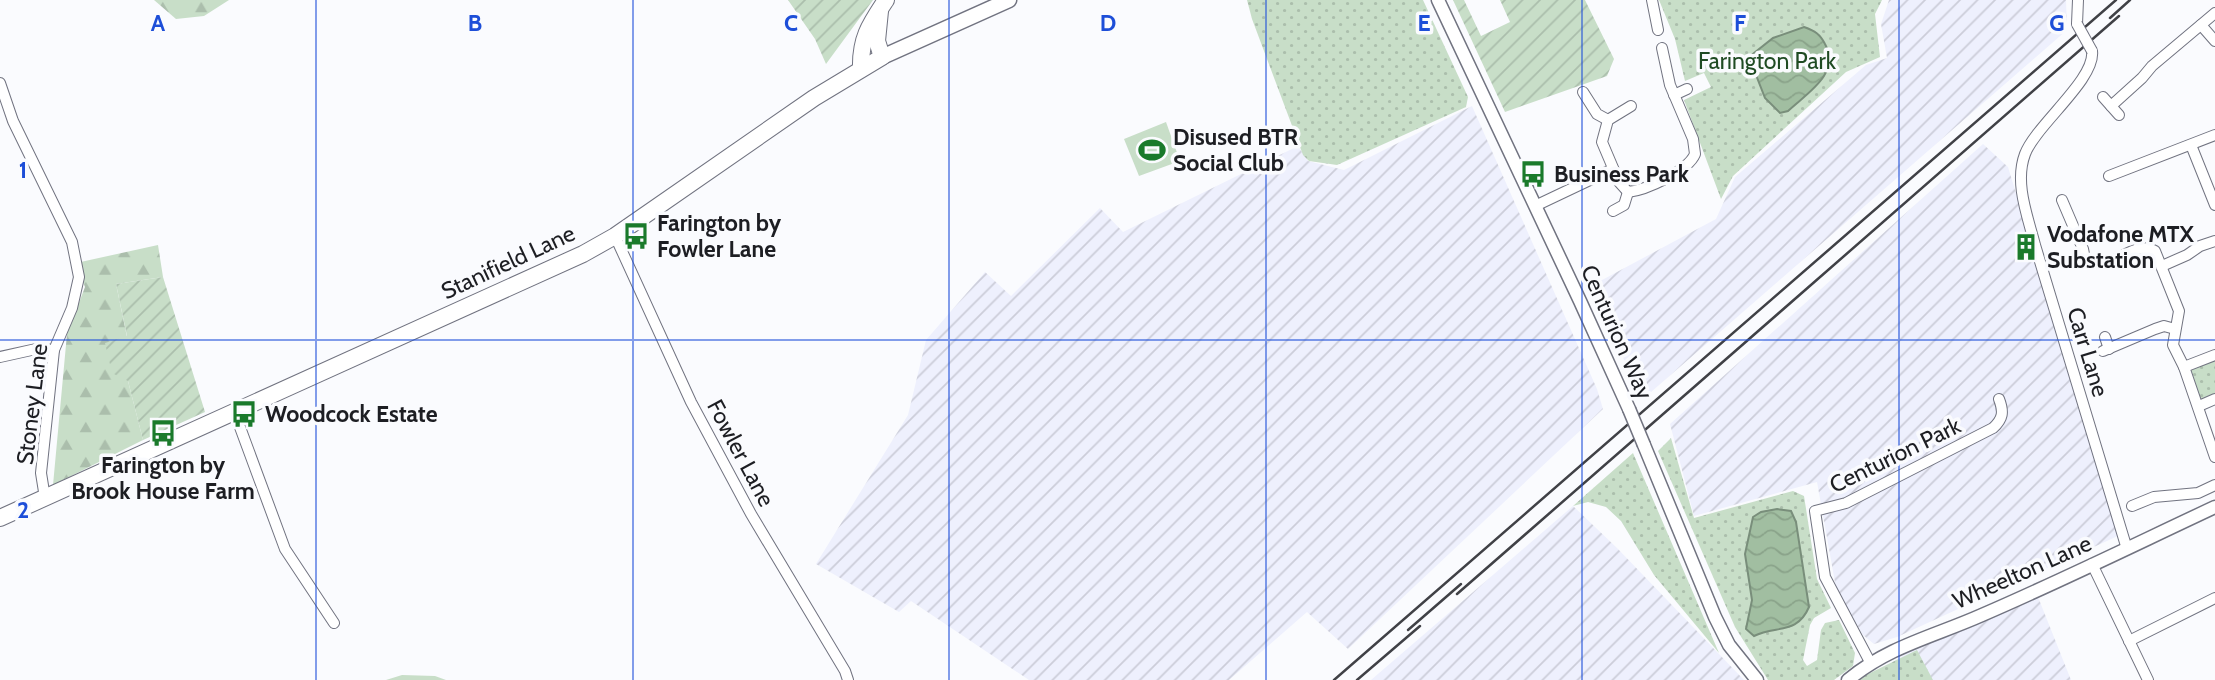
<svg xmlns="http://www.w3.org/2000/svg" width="2215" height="680" font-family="Cabin,sans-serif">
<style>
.industrial{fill:url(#industrial-furrows)}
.grass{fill:#c8dec8}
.forest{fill:url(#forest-firs)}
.park{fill:url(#park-dots)}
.garden{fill:url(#garden-furrows)}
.water{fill:url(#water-waves);stroke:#798e7b;stroke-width:2}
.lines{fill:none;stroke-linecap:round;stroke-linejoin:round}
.minor-casing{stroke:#717380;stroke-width:12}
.tertiary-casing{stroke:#717380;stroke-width:15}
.secondary-casing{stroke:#717380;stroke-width:17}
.primary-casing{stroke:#717380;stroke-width:18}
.minor{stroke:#fff;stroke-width:10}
.tertiary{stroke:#fff;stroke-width:12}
.secondary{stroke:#fff;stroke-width:14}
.primary{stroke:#fff;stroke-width:16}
.rail{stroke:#404146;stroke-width:2.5}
.minor-bridge-casing{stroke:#717380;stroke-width:12;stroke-linecap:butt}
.tertiary-bridge-casing{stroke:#717380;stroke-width:15;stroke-linecap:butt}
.minor-bridge{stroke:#fff;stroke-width:10}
.tertiary-bridge{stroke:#fff;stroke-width:12}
.grid{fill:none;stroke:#1d4ed8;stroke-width:2;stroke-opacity:0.55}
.labels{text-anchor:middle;stroke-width:7;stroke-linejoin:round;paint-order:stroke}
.park-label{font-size:23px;fill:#1f4b23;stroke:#fafbfe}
.poi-label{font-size:23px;font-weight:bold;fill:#1d1e23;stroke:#fafbfe;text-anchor:start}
.street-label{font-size:23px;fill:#1d1e23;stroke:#fafbfe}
.grid-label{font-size:23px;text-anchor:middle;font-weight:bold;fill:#1d4ed8;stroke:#fafbfe;stroke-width:7;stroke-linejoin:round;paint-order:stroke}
</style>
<defs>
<pattern id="industrial-furrows" width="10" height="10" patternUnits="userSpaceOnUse" patternTransform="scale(1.75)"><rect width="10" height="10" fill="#eef0fd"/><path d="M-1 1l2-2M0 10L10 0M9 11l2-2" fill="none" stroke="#cccdd9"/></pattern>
<pattern id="forest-firs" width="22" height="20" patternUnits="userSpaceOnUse" patternTransform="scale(1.75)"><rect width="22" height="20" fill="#c8dec8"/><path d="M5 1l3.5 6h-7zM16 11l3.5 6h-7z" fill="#abbeac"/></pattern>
<pattern id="park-dots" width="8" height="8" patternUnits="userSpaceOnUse" patternTransform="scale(1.75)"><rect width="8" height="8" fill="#c8dec8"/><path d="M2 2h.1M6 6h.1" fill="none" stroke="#abbeac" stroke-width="1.8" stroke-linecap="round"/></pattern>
<pattern id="garden-furrows" width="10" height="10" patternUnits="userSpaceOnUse" patternTransform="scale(1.75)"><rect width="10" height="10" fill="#c8dec8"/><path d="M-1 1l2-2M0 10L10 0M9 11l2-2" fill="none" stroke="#abbeac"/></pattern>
<pattern id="water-waves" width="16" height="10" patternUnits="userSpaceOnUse" patternTransform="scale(1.75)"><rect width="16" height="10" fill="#a1bea1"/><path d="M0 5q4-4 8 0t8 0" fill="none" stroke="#8aa38a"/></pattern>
</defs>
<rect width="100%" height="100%" fill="#fafbfe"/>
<g class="industrial">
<polygon points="1889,0 2066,0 2067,30 1643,399 1589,287 1716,219 1735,177 1866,65 1887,58 1881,24"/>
<polygon points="1472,106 1597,389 1603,409 1348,649 1307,612 1229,680 1029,680 911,601 899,612 816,564 908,415 926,340 985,272 1011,296 1100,208 1123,232 1298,146 1308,161 1344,170"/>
<polygon points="1983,144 2008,167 2120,535 1897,637 1874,644 1863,635 1836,588 1817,482 1694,516 1670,424"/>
<polygon points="1573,506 1617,548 1744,680 1371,680"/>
<polygon points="2038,597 2071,680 1867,680 1908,652"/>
</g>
<g class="grass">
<polygon points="1166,122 1180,161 1139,176 1124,139"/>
<polygon points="402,675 435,676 446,680 386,680"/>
</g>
<g class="forest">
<polygon points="154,0 229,0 204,16 176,19"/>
<polygon points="158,245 163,277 116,284 127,337 128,381 143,440 53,485 67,334 85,287 76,263"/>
</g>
<g class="park">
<polygon points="1247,0 1423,0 1468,97 1466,107 1337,165 1309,161 1303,155 1252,19"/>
<polygon points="1659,0 1882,0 1875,14 1880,57 1846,72 1733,176 1721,199 1684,100 1711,87 1704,73 1685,81 1675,39"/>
<polygon points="2215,358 2215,396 2199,403 2187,368"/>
<polygon points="1671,438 1694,518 1793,491 1804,496 1817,579 1831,608 1814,618 1810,625 1803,660 1807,666 1817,660 1821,630 1825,623 1839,620 1855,653 1853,666 1834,680 1768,680 1735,627 1658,451"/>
<polygon points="1633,453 1719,653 1654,575 1621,521 1606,507 1588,502 1573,506"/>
<polygon points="1917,650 1933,680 1859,680 1866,675"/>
</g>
<g class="garden">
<polygon points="788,0 873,0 826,64 815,39"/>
<polygon points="1453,0 1464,0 1481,36 1510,22 1500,0 1585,0 1614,59 1607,76 1505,112"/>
<polygon points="163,277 205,412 143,440 128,381 112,373 105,343 127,336 116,284"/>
</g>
<g class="water">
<path d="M1804,27C1815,31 1820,34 1825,44C1841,74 1807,93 1788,111L1780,113L1765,98L1749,57L1773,38Z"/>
<path d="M1777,509L1791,511L1796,522L1809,607C1797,635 1776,625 1754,636L1746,629L1752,600L1745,554L1753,517L1761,512Z"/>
</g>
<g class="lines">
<defs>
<g id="minor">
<polyline points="1652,0 1658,30"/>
<polyline points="2077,24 2078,0"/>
<polyline points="2201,25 2215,41"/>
<path d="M2092,51C2096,79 2036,125 2025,154C2014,183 2028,217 2035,245L2127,549"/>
<polyline points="0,83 13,121 72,242 79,277 72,308 54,350 41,473 45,498"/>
<polyline points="1583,92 1597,114 1608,120"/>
<polyline points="1674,95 1687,89"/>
<polyline points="2103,97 2119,115"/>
<path d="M1631,106L1608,120L1602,142L1619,182L1628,192C1646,190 1688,171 1695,154L1693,139L1670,85L1662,48"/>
<polyline points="2111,106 2142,78 2152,66 2215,13"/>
<polyline points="2191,145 2215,205"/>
<polyline points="2109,176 2215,135"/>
<path d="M2062,200L2083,249L2086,264C2093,264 2101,264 2108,262C2124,257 2140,242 2155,251L2179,311L2173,345L2184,367L2215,457"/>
<polyline points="1535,206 1613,169"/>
<polyline points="1613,211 1624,205 1628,192"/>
<polyline points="615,236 691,402 751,514 845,671 848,680"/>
<polyline points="2162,266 2187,255 2200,246 2215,241"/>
<polyline points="2105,337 2109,349"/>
<polyline points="2103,351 2155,329 2164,326 2175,329"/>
<polyline points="0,357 36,349 54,350"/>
<polyline points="2184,367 2215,355"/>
<polyline points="2199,406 2215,399"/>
<polyline points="234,411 285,549 334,623"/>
<polyline points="2132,506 2154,497 2198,493 2215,485"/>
<polyline points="2092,564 2148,680"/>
<polyline points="2129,641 2215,598"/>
<path d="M1870,662L1825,577L1815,511L1846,503L1993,428C2003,419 2004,412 1999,399"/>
</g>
<g id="tertiary">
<polyline points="1438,0 1580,301 1629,409"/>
<polyline points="1644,445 1715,617 1729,645 1757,680"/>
<path d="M1848,680C1889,646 1935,636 1982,615C2061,581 2138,543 2215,507"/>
</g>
<polyline id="secondary" points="882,57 1009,0"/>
<g id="primary">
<path d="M861,69C860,38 870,24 886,0"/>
<polyline points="0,518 583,254 615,236 814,98 882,57 877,41 880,11"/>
</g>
</defs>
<use href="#minor" class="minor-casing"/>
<use href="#tertiary" class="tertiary-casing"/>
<use href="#secondary" class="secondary-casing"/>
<use href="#primary" class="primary-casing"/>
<use href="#minor" class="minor"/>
<use href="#tertiary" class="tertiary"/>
<use href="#secondary" class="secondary"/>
<use href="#primary" class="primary"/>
<g class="rail">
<polyline points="2110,18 2130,0"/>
<polyline points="1457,594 2119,16"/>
<polyline points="1408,630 1461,584"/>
<polyline points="1334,680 2116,0"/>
<polyline points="1357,680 1420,626"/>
</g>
<defs>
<polyline id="minor-bridge" points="2077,24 2092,51"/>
<polyline id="tertiary-bridge" points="1629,409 1644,445"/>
</defs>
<use href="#minor-bridge" class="minor-bridge-casing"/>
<use href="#tertiary-bridge" class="tertiary-bridge-casing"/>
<use href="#minor-bridge" class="minor-bridge"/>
<use href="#tertiary-bridge" class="tertiary-bridge"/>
</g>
<path class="grid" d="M316,0V680M633,0V680M949,0V680M1266,0V680M1582,0V680M1899,0V680M0,340H2215"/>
<defs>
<symbol id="stadium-bare" viewBox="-9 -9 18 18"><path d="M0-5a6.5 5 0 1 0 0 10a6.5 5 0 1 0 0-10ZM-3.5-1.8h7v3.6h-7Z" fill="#1a7a2b" stroke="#fafbfe" stroke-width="2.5" paint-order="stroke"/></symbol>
<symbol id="bus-bare" viewBox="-9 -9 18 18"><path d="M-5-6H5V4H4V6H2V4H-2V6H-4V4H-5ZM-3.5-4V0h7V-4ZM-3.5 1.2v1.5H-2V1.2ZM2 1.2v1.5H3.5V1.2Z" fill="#1a7a2b" stroke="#fafbfe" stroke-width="2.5" paint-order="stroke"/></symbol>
<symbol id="building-bare" viewBox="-9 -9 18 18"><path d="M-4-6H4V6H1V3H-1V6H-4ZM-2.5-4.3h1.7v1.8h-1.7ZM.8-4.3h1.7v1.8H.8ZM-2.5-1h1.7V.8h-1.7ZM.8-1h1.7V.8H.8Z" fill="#1a7a2b" stroke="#fafbfe" stroke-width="2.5" paint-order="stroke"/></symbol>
</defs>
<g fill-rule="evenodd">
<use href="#stadium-bare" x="1133" y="131" width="38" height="38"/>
<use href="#bus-bare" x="1514" y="155" width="38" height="38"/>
<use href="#bus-bare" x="617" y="217" width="38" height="38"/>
<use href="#building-bare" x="2007" y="228" width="38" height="38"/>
<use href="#bus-bare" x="225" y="395" width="38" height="38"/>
<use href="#bus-bare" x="144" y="414" width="38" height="38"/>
</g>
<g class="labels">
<g class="park-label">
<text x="1767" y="69">Farington Park</text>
</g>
<g class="poi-label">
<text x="1173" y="145">Disused BTR<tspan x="1173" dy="26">Social Club</tspan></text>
<text x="1554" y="182">Business Park</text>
<text x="657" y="231">Farington by<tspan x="657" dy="26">Fowler Lane</tspan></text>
<text x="2047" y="242">Vodafone MTX<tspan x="2047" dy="26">Substation</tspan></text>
<text x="265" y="422">Woodcock Estate</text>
<text x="163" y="473" text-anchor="middle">Farington by<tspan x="163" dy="26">Brook House Farm</tspan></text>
</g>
<g class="street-label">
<text transform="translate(508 262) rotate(-25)" y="8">Stanifield Lane</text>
<text transform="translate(1617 332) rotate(66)" y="8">Centurion Way</text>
<text transform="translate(2088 352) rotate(73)" y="8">Carr Lane</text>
<text transform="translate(32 404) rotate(-83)" y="8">Stoney Lane</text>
<text transform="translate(741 453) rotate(62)" y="8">Fowler Lane</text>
<text transform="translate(1895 455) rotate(-26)" y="8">Centurion Park</text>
<text transform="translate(2022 572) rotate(-24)" y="8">Wheelton Lane</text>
</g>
</g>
<g class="grid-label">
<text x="158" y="31">A</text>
<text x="475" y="31">B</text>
<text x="791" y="31">C</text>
<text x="1108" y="31">D</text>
<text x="1424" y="31">E</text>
<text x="1740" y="31">F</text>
<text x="2057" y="31">G</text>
<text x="23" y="178">1</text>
<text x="23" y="518">2</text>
</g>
</svg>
